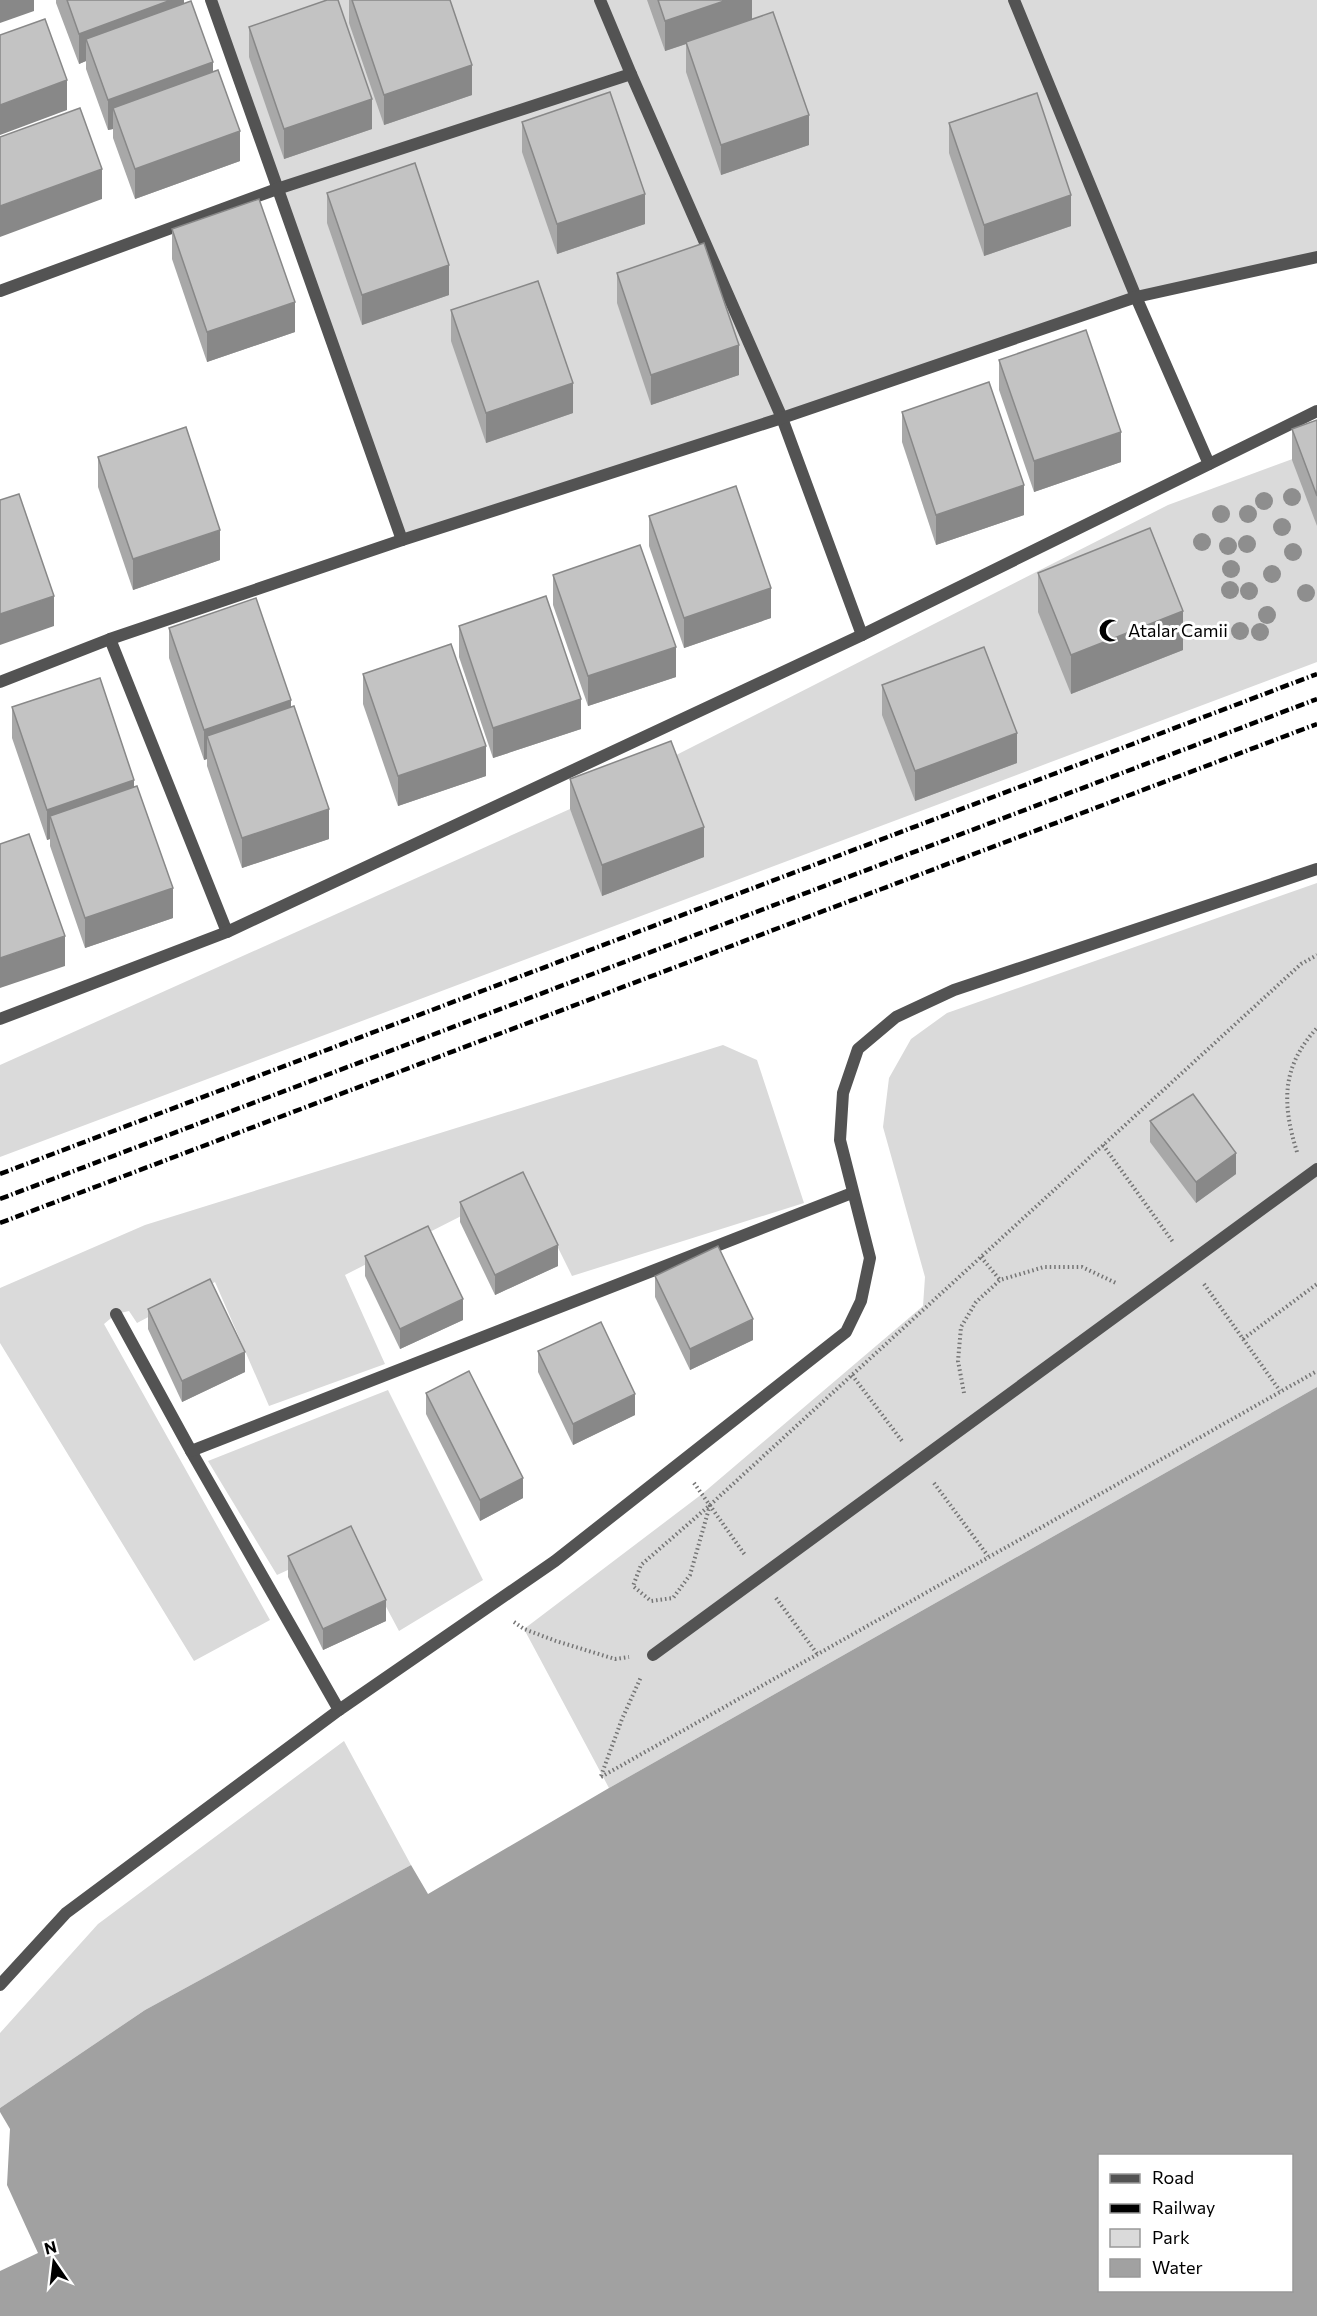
<svg xmlns="http://www.w3.org/2000/svg" width="1317" height="2316" font-family="Commissioner,sans-serif">
<style>
.green{fill:#dadada}
.water{fill:#a1a1a1;fill-rule:evenodd}
.lines{fill:none;stroke-linecap:round;stroke-linejoin:round}
.path{stroke:#757575;stroke-width:4;stroke-dasharray:1.5 3;stroke-linecap:butt}
.street{stroke:#535353;stroke-width:12}
.rail{stroke:#000;stroke-width:4.5;stroke-dasharray:9 3 1.5 3;stroke-linecap:butt}
.tree{fill:#8e8e8e}
.wall{fill:#a8a8a8}
.shaded-wall{fill:#888}
.building{fill:#c3c3c3;stroke:#888;stroke-width:1.5}
.labels{text-anchor:middle;stroke-width:6;stroke-linejoin:round;paint-order:stroke}
.poi-label{font-size:18px;fill:#000;stroke:#fff;text-anchor:start}
</style>
<rect width="100%" height="100%" fill="#fff"/>
<g class="green">
<polygon points="211,0 1317,0 1317,257 1136,297 402,540"/>
<polygon points="1317,450 1317,662 0,1157 0,1065 570,809 1168,505"/>
<polygon points="1317,883 1317,1387 609,1788 524,1629 702,1494 923,1306 925,1277 883,1127 889,1078 911,1039 947,1013"/>
<polygon points="723,1045 757,1060 804,1203 572,1276 526,1183 345,1275 385,1364 269,1406 215,1282 137,1323 129,1311 116,1314 104,1324 270,1620 194,1661 0,1343 0,1288 145,1225"/>
<polygon points="388,1390 483,1580 399,1631 351,1541 277,1575 208,1461"/>
<polygon points="344,1741 411,1865 145,2010 0,2108 0,2033 98,1924"/>
</g>
<path class="water" d="M1317,1387V2316H0V2271L38,2253L7,2185L10,2129L0,2112V2108L145,2010L411,1865L428,1894L609,1788ZM1100,2156H1292V2290H1100Z"/>
<g class="lines">
<g class="path">
<polyline points="1103,1145 1173,1242"/>
<path d="M1297,1152C1282,1104 1281,1067 1317,1028"/>
<polyline points="981,1257 1000,1280"/>
<polyline points="1204,1284 1280,1391"/>
<polyline points="1243,1339 1317,1284"/>
<polyline points="852,1375 902,1441"/>
<polyline points="964,1393 958,1361 961,1327 976,1302 1000,1280 1044,1267 1082,1267 1116,1283"/>
<polyline points="694,1483 745,1555"/>
<polyline points="934,1483 988,1556"/>
<polyline points="710,1505 690,1575 673,1598 651,1601 633,1586 641,1565 710,1505 1301,964 1317,955"/>
<polyline points="776,1598 818,1655"/>
<polyline points="514,1622 524,1629 556,1641 615,1659 629,1657"/>
<polyline points="601,1776 622,1719 641,1677"/>
<polyline points="601,1777 1317,1371"/>
</g>
<g class="street">
<polyline points="211,0 402,540"/>
<polyline points="600,0 631,74 782,418 862,635"/>
<polyline points="1014,0 1136,297 1209,464"/>
<polyline points="0,291 277,189 631,74"/>
<polyline points="110,639 227,932"/>
<polyline points="0,682 110,639 402,540 782,418 1136,297 1317,257"/>
<polyline points="0,1019 227,932 862,635 1317,411"/>
<polyline points="116,1314 191,1451 339,1710"/>
<polyline points="191,1451 852,1193"/>
<polyline points="653,1655 1317,1169"/>
<polyline points="0,1985 66,1913 339,1710 555,1561 846,1332 861,1301 870,1258 840,1140 843,1093 858,1049 896,1017 954,990 1317,869"/>
</g>
<g class="rail">
<polyline points="0,1174 1317,674"/>
<polyline points="0,1199 1317,699"/>
<polyline points="0,1223 1317,724"/>
</g>
</g>
<g class="tree">
<circle cx="1292" cy="497" r="9"/>
<circle cx="1264" cy="501" r="9"/>
<circle cx="1221" cy="514" r="9"/>
<circle cx="1248" cy="514" r="9"/>
<circle cx="1282" cy="527" r="9"/>
<circle cx="1202" cy="542" r="9"/>
<circle cx="1247" cy="544" r="9"/>
<circle cx="1228" cy="546" r="9"/>
<circle cx="1293" cy="552" r="9"/>
<circle cx="1231" cy="569" r="9"/>
<circle cx="1272" cy="574" r="9"/>
<circle cx="1230" cy="590" r="9"/>
<circle cx="1249" cy="591" r="9"/>
<circle cx="1306" cy="593" r="9"/>
<circle cx="1267" cy="615" r="9"/>
<circle cx="1240" cy="631" r="9"/>
<circle cx="1260" cy="632" r="9"/>
</g>
<g class="wall">
<polygon points="56,0 184,0 184,3 213,71 240,161 135,199 113,138 113,129 108,130 86,69 86,61 79,64 56,3"/>
<polygon points="349,0 450,0 472,95 384,125 349,23"/>
<polygon points="647,0 752,0 752,20 809,145 721,175 686,72 686,44 665,51"/>
<polygon points="249,27 372,129 284,159 249,57"/>
<polygon points="522,122 645,224 557,254 522,152"/>
<polygon points="949,123 1071,226 984,256 949,153"/>
<polygon points="327,193 449,295 362,325 327,223"/>
<polygon points="172,229 295,332 207,362 172,259"/>
<polygon points="617,273 739,375 651,405 617,303"/>
<polygon points="451,310 573,413 486,443 451,341"/>
<polygon points="999,360 1121,462 1034,492 999,390"/>
<polygon points="902,412 1024,515 936,545 902,442"/>
<polygon points="1317,420 1317,526 1292,460 1292,429"/>
<polygon points="98,457 220,560 133,590 98,487"/>
<polygon points="649,516 771,618 684,648 649,546"/>
<polygon points="1038,573 1183,650 1071,694 1038,612"/>
<polygon points="553,575 676,677 588,706 553,605"/>
<polygon points="459,626 581,729 493,758 459,657"/>
<polygon points="169,628 291,707 329,839 242,868 207,766 207,759 204,760 169,658"/>
<polygon points="363,674 486,776 398,806 363,704"/>
<polygon points="882,685 1017,763 915,801 882,715"/>
<polygon points="12,707 134,787 173,918 85,948 50,846 50,839 47,840 12,738"/>
<polygon points="570,779 704,857 602,896 570,809"/>
<polygon points="1150,1121 1236,1174 1196,1203 1150,1142"/>
<polygon points="460,1202 558,1266 495,1295 460,1222"/>
<polygon points="365,1256 463,1320 400,1349 365,1276"/>
<polygon points="655,1276 753,1340 690,1370 655,1297"/>
<polygon points="148,1309 245,1372 182,1402 148,1329"/>
<polygon points="538,1351 635,1415 573,1445 538,1372"/>
<polygon points="426,1393 523,1498 480,1521 426,1414"/>
<polygon points="288,1556 386,1621 323,1650 288,1577"/>
</g>
<g class="shaded-wall">
<polygon points="0,0 34,0 34,11 0,23"/>
<polygon points="171,0 184,0 184,25 86,39 86,61 79,64 79,34"/>
<polygon points="727,0 752,0 752,22 686,42 686,44 665,51 665,21"/>
<polygon points="213,62 213,92 113,108 113,129 108,130 108,100"/>
<polygon points="472,65 472,95 384,125 384,95"/>
<polygon points="67,80 67,110 0,135 0,105"/>
<polygon points="372,99 372,129 284,159 284,129"/>
<polygon points="809,115 809,145 721,175 721,145"/>
<polygon points="240,131 240,161 135,199 135,169"/>
<polygon points="102,169 102,199 0,237 0,206"/>
<polygon points="645,194 645,224 557,254 557,224"/>
<polygon points="1071,195 1071,226 984,256 984,225"/>
<polygon points="449,265 449,295 362,325 362,295"/>
<polygon points="295,302 295,332 207,362 207,332"/>
<polygon points="739,345 739,375 651,405 651,375"/>
<polygon points="573,383 573,413 486,443 486,413"/>
<polygon points="1121,432 1121,462 1034,492 1034,461"/>
<polygon points="1024,485 1024,515 936,545 936,515"/>
<polygon points="220,530 220,560 133,590 133,559"/>
<polygon points="771,588 771,618 684,648 684,618"/>
<polygon points="54,596 54,626 0,645 0,614"/>
<polygon points="1183,611 1183,650 1071,694 1071,655"/>
<polygon points="676,647 676,677 588,706 588,676"/>
<polygon points="581,699 581,729 493,758 493,728"/>
<polygon points="291,700 291,731 207,736 207,759 204,760 204,730"/>
<polygon points="1017,733 1017,763 915,801 915,771"/>
<polygon points="486,746 486,776 398,806 398,776"/>
<polygon points="134,780 134,810 50,816 50,839 47,840 47,810"/>
<polygon points="329,809 329,839 242,868 242,838"/>
<polygon points="704,827 704,857 602,896 602,865"/>
<polygon points="173,888 173,918 85,948 85,918"/>
<polygon points="65,936 65,966 0,988 0,958"/>
<polygon points="1236,1153 1236,1174 1196,1203 1196,1182"/>
<polygon points="558,1245 558,1266 495,1295 495,1275"/>
<polygon points="463,1299 463,1320 400,1349 400,1329"/>
<polygon points="753,1319 753,1340 690,1370 690,1349"/>
<polygon points="245,1352 245,1372 182,1402 182,1381"/>
<polygon points="635,1394 635,1415 573,1445 573,1424"/>
<polygon points="523,1478 523,1498 480,1521 480,1500"/>
<polygon points="386,1600 386,1621 323,1650 323,1629"/>
</g>
<g class="building">
<polygon points="67,0 171,0 79,34"/>
<polygon points="327,0 338,0 372,99 284,129 249,27"/>
<polygon points="352,0 450,0 472,65 384,95"/>
<polygon points="658,0 727,0 665,21"/>
<polygon points="191,1 213,62 108,100 86,39"/>
<polygon points="773,12 809,115 721,145 686,42"/>
<polygon points="45,19 67,80 0,105 0,35"/>
<polygon points="218,70 240,131 135,169 113,108"/>
<polygon points="610,92 645,194 557,224 522,122"/>
<polygon points="1037,93 1071,195 984,225 949,123"/>
<polygon points="80,108 102,169 0,206 0,137"/>
<polygon points="415,163 449,265 362,295 327,193"/>
<polygon points="259,199 295,302 207,332 172,229"/>
<polygon points="704,243 739,345 651,375 617,273"/>
<polygon points="538,281 573,383 486,413 451,310"/>
<polygon points="1086,330 1121,432 1034,461 999,360"/>
<polygon points="989,382 1024,485 936,515 902,412"/>
<polygon points="1317,420 1317,496 1292,429"/>
<polygon points="186,427 220,530 133,559 98,457"/>
<polygon points="736,486 771,588 684,618 649,516"/>
<polygon points="19,494 54,596 0,614 0,500"/>
<polygon points="1150,528 1183,611 1071,655 1038,573"/>
<polygon points="640,545 676,647 588,676 553,575"/>
<polygon points="546,596 581,699 493,728 459,626"/>
<polygon points="256,598 291,700 204,730 169,628"/>
<polygon points="451,644 486,746 398,776 363,674"/>
<polygon points="984,647 1017,733 915,771 882,685"/>
<polygon points="100,678 134,780 47,810 12,707"/>
<polygon points="294,706 329,809 242,838 207,736"/>
<polygon points="671,741 704,827 602,865 570,779"/>
<polygon points="137,786 173,888 85,918 50,816"/>
<polygon points="29,834 65,936 0,958 0,844"/>
<polygon points="1193,1094 1236,1153 1196,1182 1150,1121"/>
<polygon points="523,1172 558,1245 495,1275 460,1202"/>
<polygon points="428,1226 463,1299 400,1329 365,1256"/>
<polygon points="718,1246 753,1319 690,1349 655,1276"/>
<polygon points="210,1279 245,1352 182,1381 148,1309"/>
<polygon points="601,1322 635,1394 573,1424 538,1351"/>
<polygon points="469,1371 523,1478 480,1500 426,1393"/>
<polygon points="351,1526 386,1600 323,1629 288,1556"/>
</g>
<defs>
<symbol id="mosque-bare" viewBox="-9 -9 18 18"><path d="M3.5-4.9A6 6 0 1 0 3.5 4.9A5 5 0 1 1 3.5-4.9Z" fill="#000" stroke="#fff" stroke-width="2.5" paint-order="stroke"/></symbol>
</defs>
<g fill-rule="evenodd">
<use href="#mosque-bare" x="1094" y="614" width="33" height="33"/>
</g>
<g class="labels">
<g class="poi-label">
<text x="1128" y="637">Atalar Camii</text>
</g>
</g>
<rect x="1098" y="2154" width="195" height="138" fill="#ffffff" stroke="#999999" stroke-width="1.5"/>
<rect x="1110" y="2174" width="30" height="9" fill="#535353" stroke="#999999" stroke-width="1.5"/>
<text x="1152" y="2184" font-size="18" fill="#000000">Road</text>
<rect x="1110" y="2204" width="30" height="9" fill="#000000" stroke="#999999" stroke-width="1.5"/>
<text x="1152" y="2214" font-size="18" fill="#000000">Railway</text>
<rect x="1110" y="2229" width="30" height="18" fill="#dadada" stroke="#999999" stroke-width="1.5"/>
<text x="1152" y="2244" font-size="18" fill="#000000">Park</text>
<rect x="1110" y="2259" width="30" height="18" fill="#a1a1a1" stroke="#999999" stroke-width="1.5"/>
<text x="1152" y="2274" font-size="18" fill="#000000">Water</text>
<g transform="translate(54 2262) rotate(346)" stroke="#ffffff" stroke-width="4.5" paint-order="stroke">
<path d="M0-4.5L10 22L0 15L-10 22Z" fill="#000000"/>
<text y="-9" font-size="16" font-weight="bold" text-anchor="middle" fill="#000000">N</text>
</g>
</svg>
